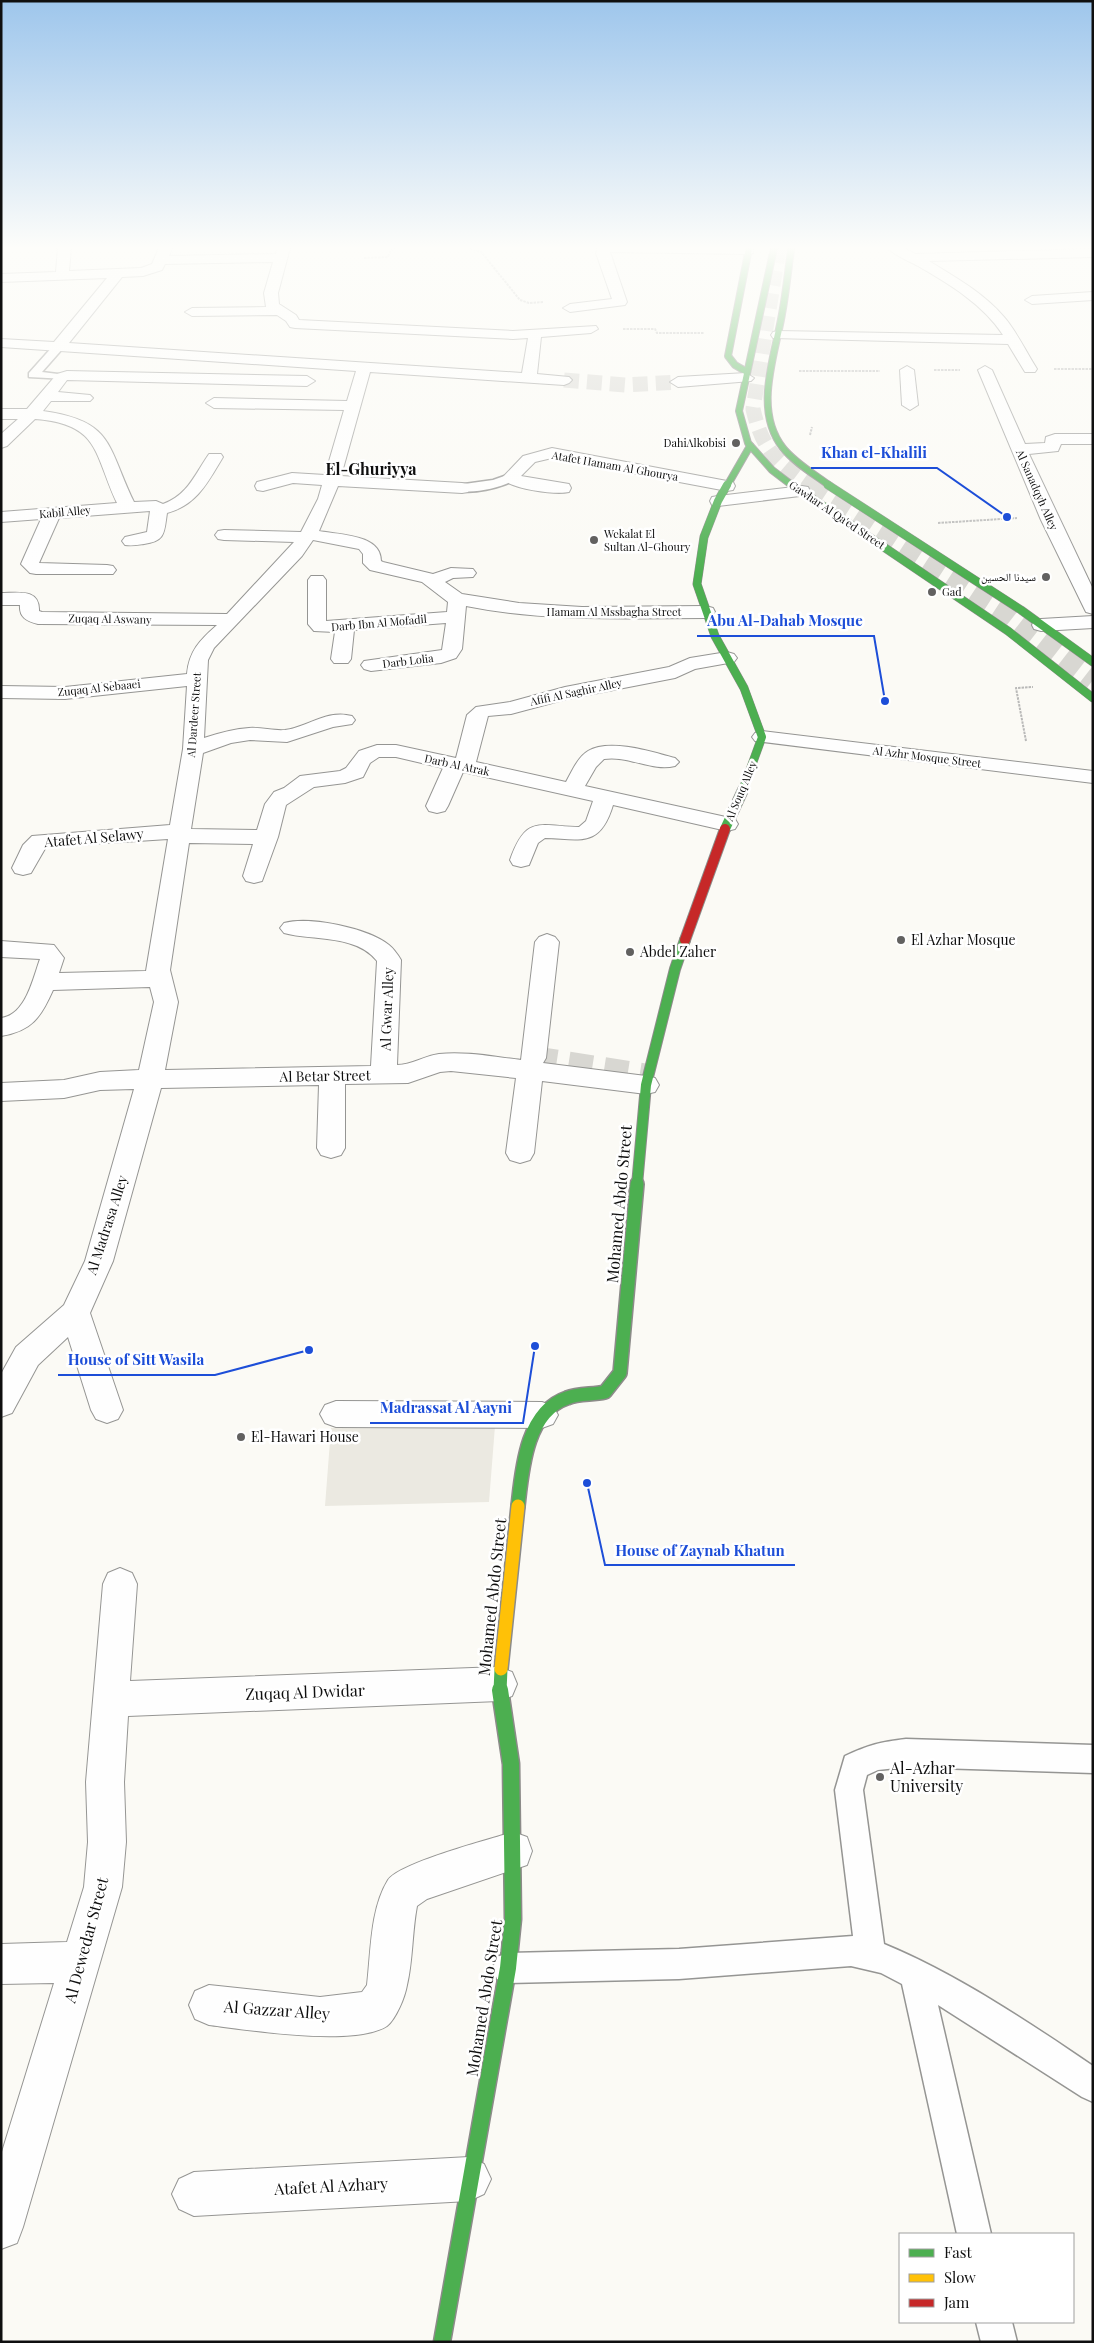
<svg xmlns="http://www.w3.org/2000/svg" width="1094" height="2343" font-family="'Playfair Display','Noto Naskh Arabic',serif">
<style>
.plaza{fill:#ebe9e1}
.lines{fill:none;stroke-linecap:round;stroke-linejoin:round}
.street-tunnel-far1{stroke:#d8d7d2;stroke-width:15;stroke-dasharray:15 8;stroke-linecap:butt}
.street-tunnel{stroke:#d8d7d2;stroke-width:24;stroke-dasharray:24 12;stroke-linecap:butt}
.primary-tunnel-far1{stroke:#d8d7d2;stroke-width:15;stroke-dasharray:15 8;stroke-linecap:butt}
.primary-tunnel{stroke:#d8d7d2;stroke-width:19;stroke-dasharray:19 9;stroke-linecap:butt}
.lane-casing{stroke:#959593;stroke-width:3}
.street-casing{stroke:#959593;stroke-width:2}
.fast-far4-casing{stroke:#8c8b89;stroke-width:8}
.fast-far3-casing{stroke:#8c8b89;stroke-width:9}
.fast-far2-casing{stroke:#8c8b89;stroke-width:12}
.fast-far1-casing{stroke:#8c8b89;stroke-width:16}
.fast-casing{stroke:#8c8b89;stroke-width:19}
.slow-casing{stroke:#8c8b89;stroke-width:16}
.jam-casing{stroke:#8c8b89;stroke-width:12}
.path{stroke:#b9b9b8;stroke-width:2;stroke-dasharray:2.5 1;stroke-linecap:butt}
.lane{fill:#fefefe;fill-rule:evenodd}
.street{fill:#fefefe;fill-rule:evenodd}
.fast-far4{stroke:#4caf50;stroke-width:6}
.fast-far3{stroke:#4caf50;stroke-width:8}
.fast-far2{stroke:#4caf50;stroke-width:10}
.fast-far1{stroke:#4caf50;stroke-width:13}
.fast{stroke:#4caf50;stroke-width:16}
.slow{stroke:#ffc107;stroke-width:13}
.jam{stroke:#c62828;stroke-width:10}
.poi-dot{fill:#626160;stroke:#fff;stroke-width:2}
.labels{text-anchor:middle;stroke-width:5;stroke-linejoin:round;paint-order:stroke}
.far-poi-label{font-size:11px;fill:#0f0f0f;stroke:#fff;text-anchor:end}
.far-street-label{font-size:11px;fill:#0f0f0f;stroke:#fff}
.street-label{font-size:14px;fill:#0f0f0f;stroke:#fff}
.poi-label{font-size:14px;fill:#0f0f0f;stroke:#fff;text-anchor:start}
.far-district-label{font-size:16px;font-weight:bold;fill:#0f0f0f;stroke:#fff}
.near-street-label{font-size:16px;fill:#0f0f0f;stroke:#fff}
.near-poi-label{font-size:16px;fill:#0f0f0f;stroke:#fff;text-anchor:start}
.leader{fill:none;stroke:#1d4ed8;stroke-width:2}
.callout-dot{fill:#1d4ed8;stroke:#fff;stroke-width:2}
.callout-label{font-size:15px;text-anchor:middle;font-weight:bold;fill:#1d4ed8;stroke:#fff;stroke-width:5;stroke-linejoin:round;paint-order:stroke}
</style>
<rect width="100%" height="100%" fill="#fbfaf5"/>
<polygon class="plaza" points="495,1426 489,1502 325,1506 331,1428"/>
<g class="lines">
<polyline class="street-tunnel-far1" points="564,380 626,385 678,382"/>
<polyline class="street-tunnel" points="533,1058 648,1076"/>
<path class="primary-tunnel-far1" d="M779,248L753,409C763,451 777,462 811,486"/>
<polyline class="primary-tunnel" points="809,485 1012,617 1093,680"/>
<defs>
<g id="lane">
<polygon points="58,344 64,347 42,372 66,375 66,379 29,377 29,373 54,345"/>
<path d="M510,474L516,478C509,487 463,497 456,488L457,485L493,480Z"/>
<path d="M906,1739L1093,1745V1773L906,1767L878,1770L867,1775L863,1790L884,1944C955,1973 1030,2023 1093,2066V2102L1082,2097L938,2005L991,2234H957L902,1984L881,1973L851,1966L679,1979L508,1983L497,1979L493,1968L497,1957L508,1953L679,1949L853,1936L835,1790L845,1756C869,1745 880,1742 906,1739Z"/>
<polygon points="976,2322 1012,2322 1017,2342 981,2342"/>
</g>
<g id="street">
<path d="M58,248H71L69,271L141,268L152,264L159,248H172L169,256L276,254L277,248H290L278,293L279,304L296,315L299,320L513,331L596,326L598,329L591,333L541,337L537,374L569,377L572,380L569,383L564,385L370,372L341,476L462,483L468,484L470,488L468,492L462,493L338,486L319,531C340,535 381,534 381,561L383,562L433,574L451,568L473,569L476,573L473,577L453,578L445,582L462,594L519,603L582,607L706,606L713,608L715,612L713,616L706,618C626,618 546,622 466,606L462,649L456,658L441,663L371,671L364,669L361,665L364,661L442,650L446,623L354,630L351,659L348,663H334L331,659L335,632L314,631L308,624V580L311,576H323L326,580V621L447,612L448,602L422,582L370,570L363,563V554L359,549L313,540L302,556L214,648L208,660L204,738C219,733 234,729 249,728C261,727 273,731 285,730C308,727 327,709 352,716L355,720L352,724L333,727L287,742L250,740L231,743L203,753L191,829L257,830L265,804L274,792L284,788L300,776L340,771L346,768L359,751L377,745H396L456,758L467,715L476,707L510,702L565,687L669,667L690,658L727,652L734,654L737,658L734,662L695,669L675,678L567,699L511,714L488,716L476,762L566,782C572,771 578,757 588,751C609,738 653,752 675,758L679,762L675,766C652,772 628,755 604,759L596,767L585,786L735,819L738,824L735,829L727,831L613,805C600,848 581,839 545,838L538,843L529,865L521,867L513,865L510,860C526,815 538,826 579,827L586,821L593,801L463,772L448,806L445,811L437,813L429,811L426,806L443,768L396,757H379L370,763L363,777L345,783L314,787L286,805L278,837L262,881L254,883L246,881L243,876L253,844L189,843L170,970L178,1002L165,1070L371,1066L377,961C356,934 313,941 284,933L280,928L284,923C310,916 368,928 389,945C394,949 398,955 401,960L397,1065C412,1065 424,1056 439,1054C465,1051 495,1057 521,1060L535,942L539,937L547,934L555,937L559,942L546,1058L543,1063L646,1076L655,1078L659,1085L655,1092L646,1094L542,1081L534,1153L530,1160L520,1163L510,1160L506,1153L516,1078L451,1071L440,1072L408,1083L345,1084V1148L341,1155L331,1158L321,1155L317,1148L319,1085L161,1088L113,1261L90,1313L123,1410L118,1419L107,1423L96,1419L91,1410L68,1337L38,1365L12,1413L1,1417V1374L16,1347L64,1305L85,1261L134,1089L100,1090L64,1098L1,1101V1083L64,1080L100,1072L139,1070L154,1002L150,987L53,990C41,1017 32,1031 1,1036V1018C26,1015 33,978 40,959L1,957V941L54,945L64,958L59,973L146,971L168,839L46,847L31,873L23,875L15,873L12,868L23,845L32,836L170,825L183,749L187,686L65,699L1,698V686L65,687L187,674C189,651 200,640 217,625L38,624C26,621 19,617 20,605H1V593C18,593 40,588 39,611L42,612L227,614L294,542L224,540L218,539L215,535L218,531L224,530L301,532L318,499L322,485L293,483L263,491L257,490L255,486L257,482L292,473L325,475L344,410L214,408L206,403L214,398L347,401L356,371L1,347V339L54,342L107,278L1,282V274L56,272ZM273,262L264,293L266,307L192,308L185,312L192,316L277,315L286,321L290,327L295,328L513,339L528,338L522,373L69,343L122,277L143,276L162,270L165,264Z"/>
<polygon points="753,248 753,253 748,254 610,252 627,302 625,305 570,312 563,308 570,304 612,299 596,253 598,248"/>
<path d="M888,248H905L915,254L1093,249V257L929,261C955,277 984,293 1004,317C1017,332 1026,352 1037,369L1035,372H1025L1008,344L773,338L771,335L773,332L778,331L1003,335C983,304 949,284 918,266C909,261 895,256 888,248Z"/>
<polygon points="1093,292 1093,300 1032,304 1025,300 1032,296"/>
<polygon points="907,366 914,370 918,405 910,410 902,405 900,370"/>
<polygon points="985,366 992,370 1025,444 1045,443 1046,437 1055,434 1093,434 1093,444 1061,444 1058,451 1029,454 1093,589 1093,614 1086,612 1084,608 1041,520 978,370"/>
<path d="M67,371L307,376L315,381L307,386L67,380L58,392L90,395L93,398L90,401H51L43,411C114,421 107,446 134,502L156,501L163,504C188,495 195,474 209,454H221L223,457C208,482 197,505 167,513C164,532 166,541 144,544C137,545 132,546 125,545L122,541L125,537L147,532L150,511L59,518L39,563L107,565L113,566L116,570L113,574H36L30,573L21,564L41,519L1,522V512L117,503C94,455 101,424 35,419L7,446L1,448V434L18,419H1V409H27L57,374Z"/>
<polygon points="746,373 754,378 751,381 678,387 670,382 678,377"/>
<path d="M552,448L727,481L733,482L735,486L733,490L727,491L552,458L535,462L521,476L569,484L571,488L569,492C556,495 510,489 502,478L523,456Z"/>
<polygon points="802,486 808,487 810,491 808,495 718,506 712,505 710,501 712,497 718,496"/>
<polygon points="1093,616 1093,628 1041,631 1034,629 1032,625 1034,621 1041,619"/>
<polygon points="762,731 1093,771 1093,783 755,741 752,737 755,733"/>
<polygon points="336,1401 542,1402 553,1406 558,1415 553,1424 542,1428 336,1427 325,1423 320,1414 325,1405"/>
<polygon points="120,1568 132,1573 137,1584 130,1681 499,1667 512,1672 517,1684 512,1696 499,1701 128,1716 124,1782 126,1842 122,1887 23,2227 17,2243 1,2249 1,2155 54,1983 1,1984 1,1944 67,1942 84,1887 88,1842 86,1782 103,1584 108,1573"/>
<path d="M513,1832L527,1837L532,1851L527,1865L427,1899L417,1906C412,1932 413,1960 407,1985C405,1997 396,2019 387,2026C355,2047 248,2030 209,2025L195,2019L189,2005L195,1991L209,1985L320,1997L362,1992L367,1985C371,1952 370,1909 388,1880C399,1863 490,1839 513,1832Z"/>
<polygon points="469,2157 484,2164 491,2179 484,2194 469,2201 194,2216 179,2209 172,2194 179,2179 194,2172"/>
</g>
<g id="fast-far4">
<polyline points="774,248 739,411 748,443 772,470 793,486"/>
<path d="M791,250C788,271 786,293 782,314C775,356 753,410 783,448C795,463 814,474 830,486"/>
<polyline points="747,372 735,365 728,356 749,248"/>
<polyline points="727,486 750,446"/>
</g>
<g id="fast-far3">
<polyline points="727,485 718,501 704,537 697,584 715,636 744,688 762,737 742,792"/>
<polyline points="792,485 1008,631 1093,698"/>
<polyline points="828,485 1021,610 1093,662"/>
</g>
<g id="fast-far2">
<polyline points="725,829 743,790"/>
<polyline points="637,1185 646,1085 675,969 685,940"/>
</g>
<g id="fast-far1">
<path d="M518,1506C522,1470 526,1412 567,1398C579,1393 592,1395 605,1392L620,1373L637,1184"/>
<polyline points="500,1691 501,1669"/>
</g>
<polyline id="fast" points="442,2342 508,1968 513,1919 511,1764 500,1690"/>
<polyline id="slow" points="501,1669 518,1506"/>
<polyline id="jam" points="685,940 725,829"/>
</defs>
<use href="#lane" class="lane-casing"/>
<use href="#street" class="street-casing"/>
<use href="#fast-far4" class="fast-far4-casing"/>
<use href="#fast-far3" class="fast-far3-casing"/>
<use href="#fast-far2" class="fast-far2-casing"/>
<use href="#fast-far1" class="fast-far1-casing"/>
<use href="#fast" class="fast-casing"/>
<use href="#slow" class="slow-casing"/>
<use href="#jam" class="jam-casing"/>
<g class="path">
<polyline points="470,248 482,253 520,300 529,303 543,302"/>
<polyline points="364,258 388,257 391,250 396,248"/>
<polyline points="623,329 655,329 657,333 704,333"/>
<polyline points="1054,369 1093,369"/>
<polyline points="934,370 960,370"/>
<polyline points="799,371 880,371"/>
<polyline points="810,435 812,427"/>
<polyline points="938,523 1017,518"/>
<polyline points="1026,741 1016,688 1033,687"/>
</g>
<use href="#lane" class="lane"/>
<use href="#street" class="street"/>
<use href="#fast-far4" class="fast-far4"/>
<use href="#fast-far3" class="fast-far3"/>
<use href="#fast-far2" class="fast-far2"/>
<use href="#fast-far1" class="fast-far1"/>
<use href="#fast" class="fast"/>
<use href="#slow" class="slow"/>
<use href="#jam" class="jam"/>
</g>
<linearGradient id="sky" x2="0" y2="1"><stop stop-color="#9ec6ec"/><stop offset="0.43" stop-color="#fdfdfa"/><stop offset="1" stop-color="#fdfdfa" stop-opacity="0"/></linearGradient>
<rect width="1094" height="576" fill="url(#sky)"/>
<g class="poi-dot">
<circle cx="736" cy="443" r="5"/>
<circle cx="594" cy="540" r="5"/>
<circle cx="1046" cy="577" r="5"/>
<circle cx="932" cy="592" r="5"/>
<circle cx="901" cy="940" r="5"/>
<circle cx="630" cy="952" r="5"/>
<circle cx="241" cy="1437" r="5"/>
<circle cx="880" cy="1777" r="5"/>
</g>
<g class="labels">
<g class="far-poi-label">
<text x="726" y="447">DahiAlkobisi</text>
<text x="604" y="538" text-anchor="start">Wekalat El<tspan x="604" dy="13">Sultan Al-Ghoury</tspan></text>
<text x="1036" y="581">سيدنا الحسين</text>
<text x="942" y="596" text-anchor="start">Gad</text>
</g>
<g class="far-street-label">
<text transform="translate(615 466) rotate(10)" y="4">Atafet Hamam Al Ghourya</text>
<text transform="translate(1037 490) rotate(66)" y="4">Al Sanadqyh Alley</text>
<text transform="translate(65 512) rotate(-5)" y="4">Kabil Alley</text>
<text transform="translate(837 515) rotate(34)" y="4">Gawhar Al Qa'ed Street</text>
<text x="614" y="616">Hamam Al Mssbagha Street</text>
<text transform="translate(110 619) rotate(1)" y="4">Zuqaq Al Aswany</text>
<text transform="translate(379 623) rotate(-5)" y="4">Darb Ibn Al Mofadil</text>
<text transform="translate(408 661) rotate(-7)" y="4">Darb Lolia</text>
<text transform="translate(99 688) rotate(-6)" y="4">Zuqaq Al Sebaaei</text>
<text transform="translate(576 692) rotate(-12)" y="4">Afifi Al Saghir Alley</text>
<text transform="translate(194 715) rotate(-86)" y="4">Al Dardeer Street</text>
<text transform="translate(927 757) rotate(7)" y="4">Al Azhr Mosque Street</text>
<text transform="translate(457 765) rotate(12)" y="4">Darb Al Atrak</text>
<text transform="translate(741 791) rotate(-67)" y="4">Al Souq Alley</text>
</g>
<g class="street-label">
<text transform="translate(94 838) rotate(-5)" y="5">Atafet Al Selawy</text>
<text transform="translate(387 1009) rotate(-88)" y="5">Al Gwar Alley</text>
<text transform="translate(325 1076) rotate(-1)" y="5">Al Betar Street</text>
<text transform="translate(107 1225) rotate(-72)" y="5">Al Madrasa Alley</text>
</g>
<g class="poi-label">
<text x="911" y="945">El Azhar Mosque</text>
<text x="640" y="957">Abdel Zaher</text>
<text x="251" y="1442">El-Hawari House</text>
</g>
<g class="far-district-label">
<text x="371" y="475">El-Ghuriyya</text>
</g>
<g class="near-street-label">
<text transform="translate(619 1204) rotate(-85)" y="6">Mohamed Abdo Street</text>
<text transform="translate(492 1597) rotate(-84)" y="6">Mohamed Abdo Street</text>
<text transform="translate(305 1692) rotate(-2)" y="6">Zuqaq Al Dwidar</text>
<text transform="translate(86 1940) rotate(-75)" y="6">Al Dewedar Street</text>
<text transform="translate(484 1998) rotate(-81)" y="6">Mohamed Abdo Street</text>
<text transform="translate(277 2010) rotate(4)" y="6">Al Gazzar Alley</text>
<text transform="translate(331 2186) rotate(-3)" y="6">Atafet Al Azhary</text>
</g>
<g class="near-poi-label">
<text x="890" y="1774">Al-Azhar<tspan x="890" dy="18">University</tspan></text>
</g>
</g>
<path class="leader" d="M1007 517L937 468H811M885 701L874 636H697M309 1350L215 1375H58M535 1346L523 1423H370M587 1483L605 1565H795"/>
<g class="callout-dot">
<circle cx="1007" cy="517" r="5"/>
<circle cx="885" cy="701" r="5"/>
<circle cx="309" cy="1350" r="5"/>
<circle cx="535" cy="1346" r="5"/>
<circle cx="587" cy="1483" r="5"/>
</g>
<g class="callout-label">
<text x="874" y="458">Khan el-Khalili</text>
<text x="785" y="626">Abu Al-Dahab Mosque</text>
<text x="136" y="1365">House of Sitt Wasila</text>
<text x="446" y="1413">Madrassat Al Aayni</text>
<text x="700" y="1556">House of Zaynab Khatun</text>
</g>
<rect width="1094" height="2343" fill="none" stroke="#0f0f0f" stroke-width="5"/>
<rect x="899" y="2233" width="175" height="90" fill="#ffffff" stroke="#9f9f9f"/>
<rect x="909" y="2249" width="25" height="8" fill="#4caf50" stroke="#9f9f9f"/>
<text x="944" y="2258" font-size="15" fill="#0f0f0f">Fast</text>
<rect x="909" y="2274" width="25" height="8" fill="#ffc107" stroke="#9f9f9f"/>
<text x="944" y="2283" font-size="15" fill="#0f0f0f">Slow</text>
<rect x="909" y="2299" width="25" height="8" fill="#c62828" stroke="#9f9f9f"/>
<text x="944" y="2308" font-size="15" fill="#0f0f0f">Jam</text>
</svg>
